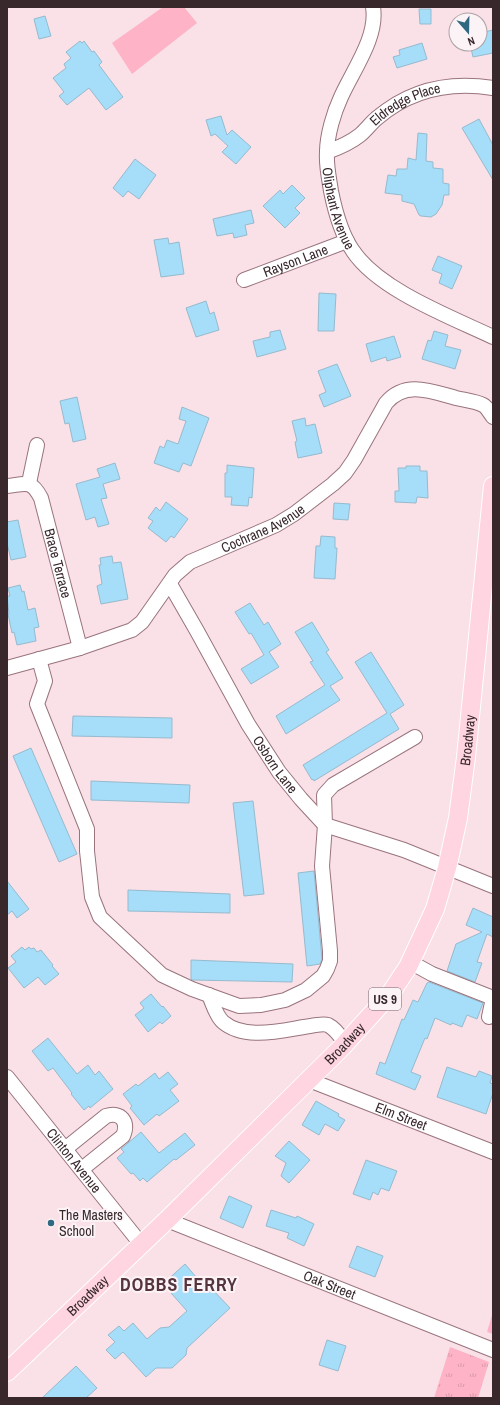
<svg xmlns="http://www.w3.org/2000/svg" width="500" height="1405" font-family="'Archivo Narrow',sans-serif">
<style>
.park{fill:url(#park-tufts)}
.pitch{fill:#feb3c7}
.building{fill:#a6ddf8;stroke:#95bbce}
.lines{fill:none;stroke-linecap:round;stroke-linejoin:round}
.minor-casing{stroke:#99747d;stroke-width:16}
.major-casing{stroke:#fff;stroke-width:20}
.minor{stroke:#fff;stroke-width:14}
.major{stroke:#fed5e0;stroke-width:18}
.poi-dot{fill:#2f6881;stroke:#fbf3f5;stroke-width:1.5}
.labels{text-anchor:middle;stroke-width:4;stroke-linejoin:round;paint-order:stroke}
.shield{fill:#fbf3f5;stroke:#726568;stroke-width:1}
.shield-label{font-size:13px;font-weight:bold;fill:#38282c}
.street-label{font-size:14px;fill:#38282c;stroke:#fbf3f5}
.poi-label{font-size:14px;fill:#38282c;stroke:#fbf3f5;text-anchor:start}
.district-label{font-size:18px;font-weight:bold;letter-spacing:1px;fill:#55343e;stroke:#fbf3f5}
</style>
<defs>
<pattern id="park-tufts" width="24" height="20" patternUnits="userSpaceOnUse"><rect width="24" height="20" fill="#feb3c7"/><path d="M3 7l-1-3M5 7V3M7 7l1-3M15 17l-1-3M17 17v-4M19 17l1-3" fill="none" stroke="#da9aab"/></pattern>
</defs>
<rect width="100%" height="100%" fill="#fae0e7"/>
<g class="park">
<polygon points="493,1312 493,1334 487,1332"/>
<polygon points="450,1347 489,1362 478,1398 434,1398"/>
</g>
<polygon class="pitch" points="163,7 184,7 197,23 132,74 112,43"/>
<g class="building">
<polygon points="419,9 431,9 431,24 420,24"/>
<polygon points="45,16 51,36 39,39 34,19"/>
<polygon points="493,30 493,53 473,57 470,44 480,44 480,33"/>
<polygon points="80,41 82,43 84,41 92,52 94,51 102,62 99,65 123,97 106,110 89,88 67,105 59,96 64,92 53,78 66,68 64,64 71,58 66,52"/>
<polygon points="422,43 427,59 397,68 393,57 400,55 399,50"/>
<polygon points="221,116 227,135 232,130 251,147 236,164 222,152 228,146 215,134 211,136 206,120"/>
<polygon points="479,119 493,145 493,180 462,128"/>
<polygon points="418,133 427,134 426,161 433,162 433,168 443,169 443,183 449,184 449,195 444,195 442,205 436,214 431,217 421,216 419,215 414,204 402,201 402,195 385,193 388,175 396,176 397,169 407,169 408,158 416,160"/>
<polygon points="135,159 156,175 139,199 128,191 123,197 113,188"/>
<polygon points="292,185 305,198 295,208 300,213 285,228 263,206 280,190 283,194"/>
<polygon points="251,210 254,223 245,225 247,235 234,238 233,233 217,236 213,219"/>
<polygon points="168,238 169,244 179,242 184,274 161,277 154,240"/>
<polygon points="438,256 462,266 452,289 439,283 442,274 432,270"/>
<polygon points="319,293 336,294 334,331 318,331"/>
<polygon points="206,301 210,314 214,312 219,330 196,337 186,308"/>
<polygon points="280,330 286,349 257,357 253,341 270,337 270,332"/>
<polygon points="434,331 448,335 445,346 461,350 455,369 422,359 428,340 431,341"/>
<polygon points="394,336 401,357 387,361 386,357 371,362 366,344"/>
<polygon points="337,364 351,396 324,407 319,395 326,392 318,371"/>
<polygon points="77,397 86,439 73,442 69,423 65,424 60,401"/>
<polygon points="182,407 209,418 191,466 183,463 179,472 154,463 160,446 164,448 167,440 178,444 186,421 179,419"/>
<polygon points="305,418 306,426 315,424 322,453 298,458 295,442 297,441 292,421"/>
<polygon points="115,463 120,479 103,484 107,498 101,499 109,524 98,527 95,517 86,520 76,484 100,477 97,469"/>
<polygon points="227,465 254,468 252,498 249,497 248,506 231,505 232,497 225,497 225,473 227,473"/>
<polygon points="406,466 420,466 420,471 427,471 428,498 417,497 416,503 395,502 395,491 399,491 398,468 406,468"/>
<polygon points="166,502 188,519 174,538 171,536 166,542 148,528 153,521 148,518 156,507 160,511"/>
<polygon points="334,503 350,504 348,520 333,519"/>
<polygon points="18,520 26,557 11,560 7,543 7,522"/>
<polygon points="321,536 335,537 335,548 337,548 335,579 314,578 316,546 320,546"/>
<polygon points="112,556 113,563 121,562 128,599 101,604 97,586 102,584 99,565 101,565 100,558"/>
<polygon points="20,585 22,592 24,591 28,610 35,608 39,627 34,628 36,641 17,645 14,632 12,633 8,614 9,614 7,596 10,596 8,588"/>
<polygon points="250,603 264,625 268,622 281,644 269,652 279,667 251,684 241,669 264,655 251,633 249,634 235,612"/>
<polygon points="312,622 329,650 326,652 343,678 330,686 340,700 286,734 276,716 325,685 310,662 313,661 295,632"/>
<polygon points="371,652 404,705 390,714 399,729 314,781 313,779 312,780 303,765 387,713 355,662"/>
<polygon points="73,716 172,718 172,738 72,736"/>
<polygon points="31,748 77,854 59,862 13,756"/>
<polygon points="91,781 190,785 189,803 91,800"/>
<polygon points="253,801 264,894 244,896 233,803"/>
<polygon points="314,871 322,959 320,964 307,966 298,873"/>
<polygon points="7,881 29,909 17,918 12,911 7,915"/>
<polygon points="128,890 230,894 230,913 128,911"/>
<polygon points="473,908 493,917 493,937 487,934 477,962 482,963 475,982 447,971 456,944 482,932 466,925"/>
<polygon points="22,947 25,950 29,947 31,949 34,948 37,952 41,950 53,965 52,966 59,974 45,985 38,977 24,988 8,968 16,962 11,956"/>
<polygon points="191,960 293,964 292,982 192,980 191,979"/>
<polygon points="429,982 483,1003 477,1019 467,1015 462,1027 452,1023 451,1025 435,1018 427,1039 425,1038 411,1072 421,1076 415,1090 376,1074 380,1062 385,1064 402,1019 404,1020 413,1000 418,1002 427,983"/>
<polygon points="151,994 162,1007 163,1006 171,1016 162,1024 160,1022 148,1032 135,1015 144,1008 140,1003"/>
<polygon points="48,1038 77,1074 88,1065 95,1075 99,1071 113,1089 90,1108 89,1106 84,1110 71,1094 72,1093 53,1068 48,1071 32,1051"/>
<polygon points="447,1067 476,1077 479,1071 492,1076 490,1083 493,1084 493,1093 486,1114 437,1097"/>
<polygon points="168,1072 178,1084 170,1090 179,1101 159,1116 157,1114 144,1125 130,1108 132,1106 123,1094 136,1084 138,1086 155,1073 159,1079"/>
<polygon points="316,1101 339,1114 338,1116 345,1120 338,1131 325,1124 319,1135 302,1125"/>
<polygon points="141,1132 159,1153 185,1133 195,1145 176,1160 174,1159 147,1182 143,1178 140,1181 133,1173 131,1174 117,1158 124,1152 121,1149"/>
<polygon points="289,1141 310,1160 289,1183 281,1176 286,1163 275,1156"/>
<polygon points="366,1160 397,1171 389,1191 381,1188 378,1195 373,1192 370,1200 353,1194"/>
<polygon points="229,1196 252,1206 243,1228 220,1218"/>
<polygon points="271,1210 296,1218 297,1216 314,1224 304,1246 287,1238 289,1233 266,1226"/>
<polygon points="357,1246 383,1256 375,1277 349,1267"/>
<polygon points="185,1264 208,1291 211,1288 230,1308 187,1348 186,1355 172,1368 156,1368 146,1377 123,1352 115,1359 106,1350 115,1342 108,1335 119,1326 124,1331 133,1323 147,1339 160,1328 169,1327 187,1311 163,1284"/>
<polygon points="327,1340 346,1346 338,1371 319,1365"/>
<polygon points="76,1366 97,1388 86,1398 42,1398"/>
</g>
<g class="lines">
<defs>
<g id="minor">
<path id="s1" d="M373,7C378,37 353,70 341,97C334,112 327,135 327,152C326,165 329,178 331,191C335,211 341,234 353,251C379,290 451,317 493,337"/>
<path id="s2" d="M327,152C338,148 350,143 360,135C366,130 371,123 377,118C411,89 450,81 493,88"/>
<path id="s3" d="M244,280L347,241"/>
<polyline points="29,483 37,445"/>
<path id="s4" d="M7,486C26,484 31,479 41,498L80,648"/>
<path id="s5" d="M170,584L197,631L248,724L279,772L301,799L325,825L404,850L493,886"/>
<polyline points="39,659 45,681 37,704 87,829 87,851 92,897 100,917 162,975 192,989 239,1006 261,1005 285,1000 306,990 323,976 327,969 330,961 330,951 322,866 325,825 324,795 333,785 415,737"/>
<path id="s6" d="M7,668L80,648L132,630L142,622L175,575L190,562L276,525L294,514L333,484L345,473L354,460L386,403C405,380 431,391 456,398C464,400 475,401 483,405C487,407 490,413 493,417"/>
<polyline points="410,962 432,974 493,998 489,1017"/>
<path d="M209,995C213,1004 216,1016 223,1022C244,1040 280,1031 304,1027C311,1026 322,1023 328,1025C336,1029 341,1037 345,1043"/>
<path id="s7" d="M7,1077L141,1244"/>
<path id="s8" d="M309,1080L493,1152"/>
<path d="M65,1149L106,1116C121,1111 129,1122 123,1136L82,1169"/>
<path id="s9" d="M167,1220L493,1350"/>
</g>
<g id="major">
<path id="s10" d="M7,1372L167,1220L342,1047L390,994L408,967L435,909L447,868L458,818L466,757L493,486"/>
</g>
</defs>
<use href="#minor" class="minor-casing"/>
<use href="#major" class="major-casing"/>
<use href="#minor" class="minor"/>
<use href="#major" class="major"/>
</g>
<circle class="poi-dot" cx="51" cy="1223" r="4"/>
<g class="labels">
<rect class="shield" x="369" y="988" width="32" height="22" rx="3"/>
<g class="shield-label">
<text x="385" y="1004">US 9</text>
</g>
<g class="street-label">
<text dy="5" stroke="none"><textPath href="#s2" startOffset="93">Eldredge Place</textPath></text>
<text dy="5" stroke="none"><textPath href="#s1" startOffset="212">Oliphant Avenue</textPath></text>
<text dy="5" stroke="none"><textPath href="#s3" startOffset="55">Rayson Lane</textPath></text>
<text dy="5" stroke="none"><textPath href="#s6" startOffset="301">Cochrane Avenue</textPath></text>
<text dy="5" stroke="none"><textPath href="#s4" startOffset="108">Brace Terrace</textPath></text>
<text dy="5" stroke="none"><textPath href="#s10" startOffset="807">Broadway</textPath></text>
<text dy="5" stroke="none"><textPath href="#s5" startOffset="209">Osborn Lane</textPath></text>
<text dy="5" stroke="none"><textPath href="#s10" startOffset="471">Broadway</textPath></text>
<text dy="5" stroke="none"><textPath href="#s8" startOffset="99">Elm Street</textPath></text>
<text dy="5" stroke="none"><textPath href="#s7" startOffset="107">Clinton Avenue</textPath></text>
<text dy="5" stroke="none"><textPath href="#s9" startOffset="175">Oak Street</textPath></text>
<text dy="5" stroke="none"><textPath href="#s10" startOffset="111">Broadway</textPath></text>
</g>
<g class="poi-label">
<text x="59" y="1220">The Masters<tspan x="59" dy="16">School</tspan></text>
</g>
<g class="district-label">
<text x="179" y="1291">DOBBS FERRY</text>
</g>
</g>
<rect width="500" height="1405" fill="none" stroke="#38282c" stroke-width="16"/>
<g transform="translate(468 32) rotate(160)"><circle r="19" fill="#fbf3f5" stroke="#ada2a5"/>
<path d="M0-3L7 15L0 10L-7 15Z" fill="#2f6881"/>
<text y="-6" font-size="11" font-weight="bold" text-anchor="middle" fill="#38282c">N</text>
</g>
</svg>
